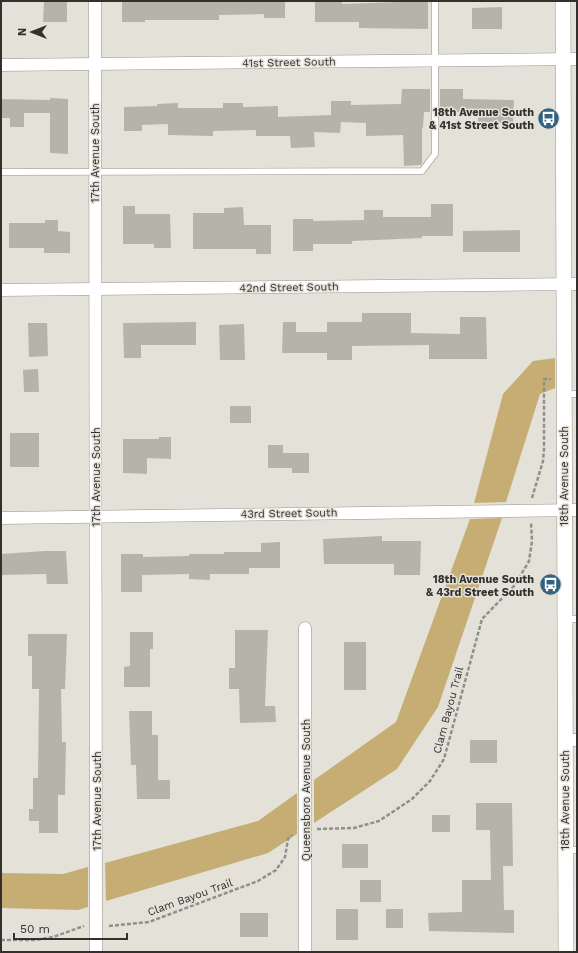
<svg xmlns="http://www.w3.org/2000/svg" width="578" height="953" font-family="'Work Sans',sans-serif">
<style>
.water{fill:#c6ad74}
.building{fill:#b6b3ab}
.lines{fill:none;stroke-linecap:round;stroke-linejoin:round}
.service-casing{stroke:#97948d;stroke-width:7}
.minor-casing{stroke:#97948d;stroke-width:13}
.tertiary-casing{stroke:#97948d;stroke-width:16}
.path{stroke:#918f8a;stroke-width:2.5;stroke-dasharray:4 2;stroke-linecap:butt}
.service{stroke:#fff;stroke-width:6}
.minor{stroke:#fff;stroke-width:12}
.tertiary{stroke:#fff;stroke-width:15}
.labels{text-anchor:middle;stroke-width:3;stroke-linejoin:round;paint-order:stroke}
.street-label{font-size:11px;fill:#32312e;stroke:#e4e1d9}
.poi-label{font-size:11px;font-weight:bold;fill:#32312e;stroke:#e4e1d9;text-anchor:end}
</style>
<rect width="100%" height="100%" fill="#e4e1d9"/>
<g class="water">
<polygon points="555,358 555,388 540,394 506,502 474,503 503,394 533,361"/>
<polygon points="502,518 438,707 397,769 314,823 314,780 396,722 470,519"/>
<polygon points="297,793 297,834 268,853 106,901 105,863 258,821"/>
<polygon points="88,867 88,907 78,910 1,908 1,873 63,874"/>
</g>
<g class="building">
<polygon points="44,1 67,1 67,22 43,22"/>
<polygon points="122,1 285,1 285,18 264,18 264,14 219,15 219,20 145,20 145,22 122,22"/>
<polygon points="315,1 342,1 342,4 428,1 428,29 359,28 359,22 315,22"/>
<polygon points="502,7 502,29 472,29 472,8"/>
<polygon points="402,89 430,89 430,112 424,112 423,128 422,127 422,163 421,165 404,166 403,135 366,136 366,123 341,122 340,133 314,132 315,147 291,148 290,136 256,136 256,130 213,131 213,136 168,135 168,124 142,125 142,131 124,131 124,107 157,106 157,104 178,103 178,108 223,108 223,103 243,103 243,107 278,106 278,117 331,115 331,101 351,101 351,105 401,104"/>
<polygon points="440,89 463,89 463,99 514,100 513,123 478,122 478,112 440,112"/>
<polygon points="50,98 68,99 68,154 50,153 50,113 24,113 24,127 10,127 10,118 1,118 1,99 50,100"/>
<polygon points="431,204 453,204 453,236 422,236 422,238 352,241 352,244 313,244 313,251 293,251 293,219 313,219 313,221 364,220 364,210 383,210 383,217 431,217"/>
<polygon points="123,206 135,206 135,214 170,214 171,248 154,248 154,244 123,244"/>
<polygon points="243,207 244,225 271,225 271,254 256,254 256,249 193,249 193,213 224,213 224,208"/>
<polygon points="45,220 58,220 58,231 70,232 70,253 44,253 44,248 9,248 9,223 45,223"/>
<polygon points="520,230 520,252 463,252 463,231"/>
<polygon points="362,313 411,313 411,333 460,334 460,317 486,317 487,359 429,359 429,345 352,346 352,360 327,360 327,353 282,353 283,322 296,322 296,332 327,332 327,322 362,322"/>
<polygon points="196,322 196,345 141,345 141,358 124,358 123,323"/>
<polygon points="28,323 47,323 48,356 29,357"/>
<polygon points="244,324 245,360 220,360 219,325"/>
<polygon points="38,369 39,392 24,392 23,370"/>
<rect x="230" y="406" width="21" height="17"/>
<rect x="10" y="433" width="29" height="34"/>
<polygon points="159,437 171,437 171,459 147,458 147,474 123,473 123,439 159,439"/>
<polygon points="268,445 283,445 283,453 309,453 309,473 292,473 292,468 268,468"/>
<polygon points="382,536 382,541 421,541 420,575 394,575 394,564 324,564 323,539"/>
<polygon points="280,542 280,568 249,568 249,574 210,574 210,580 189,579 189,574 142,575 142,592 121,592 121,554 143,554 143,557 189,556 189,554 224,554 224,552 261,552 261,543"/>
<polygon points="45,551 66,551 68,584 47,584 46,574 1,575 1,554"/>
<polygon points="235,630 268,630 265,706 275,706 276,722 240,723 239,689 229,689 229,668 235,668"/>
<polygon points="130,632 153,632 153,649 150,649 150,687 124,687 124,667 130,666"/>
<polygon points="28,634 67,634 65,689 61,689 62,742 66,742 65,795 58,795 58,833 39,833 39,821 29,821 29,809 33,809 33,778 38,778 39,689 32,689 32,656 28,656"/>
<rect x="344" y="642" width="22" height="48"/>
<polygon points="129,711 152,711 152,735 158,735 158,780 170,780 170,799 137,799 136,765 131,765"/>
<rect x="470" y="740" width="27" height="23"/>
<polygon points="476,803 512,803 513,866 503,866 504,910 514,910 514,933 429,931 428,913 462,912 462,880 491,880 490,830 476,830"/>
<rect x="432" y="815" width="18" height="17"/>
<rect x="342" y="844" width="26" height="24"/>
<rect x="360" y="880" width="21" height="22"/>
<rect x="336" y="909" width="22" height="31"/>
<rect x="386" y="909" width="17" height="19"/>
<rect x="240" y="913" width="28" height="24"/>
</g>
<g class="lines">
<defs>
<g id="service">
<polyline points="1,172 422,171 435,154 435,1"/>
<polyline points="564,394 577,394"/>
<polyline points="565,619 577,619"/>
<polyline points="566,850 577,850"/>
</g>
<g id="minor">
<polyline points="95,1 96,952"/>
<polyline points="1,65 577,59"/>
<polyline points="1,290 577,284"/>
<polyline points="1,518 577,510"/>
<polyline points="305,628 305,952"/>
<polyline points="565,740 577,740"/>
</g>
<polyline id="tertiary" points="563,1 566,952"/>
</defs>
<use href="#service" class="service-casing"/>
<use href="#minor" class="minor-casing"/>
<use href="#tertiary" class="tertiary-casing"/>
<g class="path">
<polyline points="532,498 543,461 544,449 544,379 551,379"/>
<polyline points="317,829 354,828 379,821 412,799 430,781 444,759 482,619 515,585 529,561 532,541 531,523"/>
<polyline points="109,926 149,922 258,881 276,870 285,857 288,839 292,835"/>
<polyline points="1,940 35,940 53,937 84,926"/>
</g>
<use href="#service" class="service"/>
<use href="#minor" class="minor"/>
<use href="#tertiary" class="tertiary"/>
</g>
<defs>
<symbol id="bus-disc" viewBox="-11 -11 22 22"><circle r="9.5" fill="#316381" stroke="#e4e1d9"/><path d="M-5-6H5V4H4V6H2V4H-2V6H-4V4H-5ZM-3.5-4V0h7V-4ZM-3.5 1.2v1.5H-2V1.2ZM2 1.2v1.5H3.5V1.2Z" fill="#fff"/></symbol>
</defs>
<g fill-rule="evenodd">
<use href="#bus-disc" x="536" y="106" width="25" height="25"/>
<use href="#bus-disc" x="538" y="572" width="25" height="25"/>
</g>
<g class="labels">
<g class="street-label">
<text transform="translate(289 62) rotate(-1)" y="4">41st Street South</text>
<text transform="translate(95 153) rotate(-90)" y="4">17th Avenue South</text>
<text transform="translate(289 287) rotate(-1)" y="4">42nd Street South</text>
<text transform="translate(564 476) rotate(-90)" y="4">18th Avenue South</text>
<text transform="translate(96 477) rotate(-90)" y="4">17th Avenue South</text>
<text transform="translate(289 513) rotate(-1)" y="4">43rd Street South</text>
<text transform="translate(448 710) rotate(-75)" y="4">Clam Bayou Trail</text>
<text transform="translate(306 790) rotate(-90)" y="4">Queensboro Avenue South</text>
<text transform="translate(565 800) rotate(-90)" y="4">18th Avenue South</text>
<text transform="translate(97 801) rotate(-90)" y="4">17th Avenue South</text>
<text transform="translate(190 897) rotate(-20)" y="4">Clam Bayou Trail</text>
</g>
<g class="poi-label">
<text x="534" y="116">18th Avenue South<tspan x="534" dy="13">&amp; 41st Street South</tspan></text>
<text x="534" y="583">18th Avenue South<tspan x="534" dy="13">&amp; 43rd Street South</tspan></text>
</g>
</g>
<rect width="578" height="953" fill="none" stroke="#32312e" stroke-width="4"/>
<g transform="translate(32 32) rotate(270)" stroke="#e4e1d9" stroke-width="3" paint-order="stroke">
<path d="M0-3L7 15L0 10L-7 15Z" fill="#32312e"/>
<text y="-6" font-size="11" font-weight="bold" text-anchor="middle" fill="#32312e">N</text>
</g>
<path d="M14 933v6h113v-6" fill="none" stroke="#32312e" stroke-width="2"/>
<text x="20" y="933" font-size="12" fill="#32312e" stroke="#e4e1d9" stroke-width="3" paint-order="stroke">50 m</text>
</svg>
